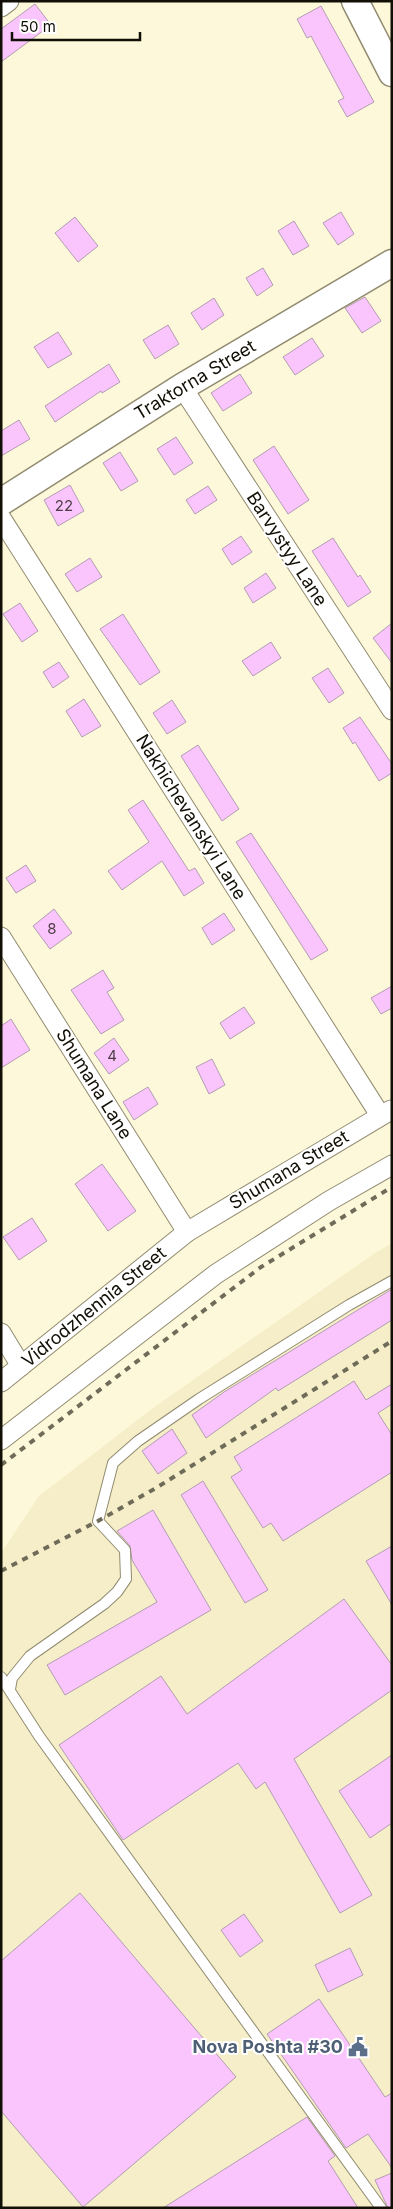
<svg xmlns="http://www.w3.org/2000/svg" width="393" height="2209" font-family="Inter,sans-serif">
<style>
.built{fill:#f5eec8}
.building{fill:#fac5fc;stroke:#b29db3}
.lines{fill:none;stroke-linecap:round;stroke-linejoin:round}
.lane-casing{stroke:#918b70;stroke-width:12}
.street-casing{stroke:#918b70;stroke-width:21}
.secondary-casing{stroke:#918b70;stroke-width:29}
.lane{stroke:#fff;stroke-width:10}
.street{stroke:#fff;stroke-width:19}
.secondary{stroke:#fff;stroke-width:26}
.rail{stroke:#6f6b59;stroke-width:4;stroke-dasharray:6 6;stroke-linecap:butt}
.labels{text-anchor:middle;stroke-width:4;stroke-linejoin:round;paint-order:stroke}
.number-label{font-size:15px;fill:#4c3d44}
.street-label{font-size:18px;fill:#121006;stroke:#fff}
.service-label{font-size:18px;font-weight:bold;fill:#4e5e75;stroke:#fff;text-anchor:end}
</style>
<rect width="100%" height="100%" fill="#fef8da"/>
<polygon class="built" points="392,1243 392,2197 370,2208 1,2208 1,1553 39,1496 153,1408 375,1253"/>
<g class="building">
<polygon points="35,4 51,25 1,62 1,29"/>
<polygon points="321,6 374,102 347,117 338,101 344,98 311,36 307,38 297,19"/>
<polygon points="341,212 354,234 338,245 323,223"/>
<polygon points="75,217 98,246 78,262 55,233"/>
<polygon points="294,221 309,246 293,255 278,231"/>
<polygon points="263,268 273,285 257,296 246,278"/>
<polygon points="365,297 381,321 362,333 345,308"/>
<polygon points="214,298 224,315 202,330 191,313"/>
<polygon points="168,325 179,344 155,359 143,340"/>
<polygon points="58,332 72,354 48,368 34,347"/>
<polygon points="312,338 324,356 295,375 283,357"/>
<polygon points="109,364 120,382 102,393 101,391 55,422 45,406"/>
<polygon points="240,374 252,393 223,411 211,393"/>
<polygon points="19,420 30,439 1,456 1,431"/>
<polygon points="176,437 193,463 174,475 157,449"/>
<polygon points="274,446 309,500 288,514 253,460"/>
<polygon points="120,452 138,481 121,491 103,463"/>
<polygon points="70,485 84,511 58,526 44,500"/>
<polygon points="208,486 217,500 195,514 186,500"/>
<polygon points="241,536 252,552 232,565 222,549"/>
<polygon points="333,538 358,577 360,575 371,592 348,607 312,551"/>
<polygon points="90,558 102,577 77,592 65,574"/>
<polygon points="266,573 276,588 253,603 244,588"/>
<polygon points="20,603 38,631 22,642 3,614"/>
<polygon points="123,614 160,672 140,685 100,629"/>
<polygon points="392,623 392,663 373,638"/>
<polygon points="271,642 281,658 253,676 242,661"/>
<polygon points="59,662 69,677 53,688 43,672"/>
<polygon points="328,668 344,693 329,703 312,678"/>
<polygon points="84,699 101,726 82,737 66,711"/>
<polygon points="172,700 186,722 167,734 153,713"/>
<polygon points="360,717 392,764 392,773 379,781 355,742 353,744 343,728"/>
<polygon points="198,745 239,809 222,821 181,756"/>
<polygon points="143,800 189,871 195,868 204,883 184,896 162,861 122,890 108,871 149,842 128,810"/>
<polygon points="251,833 328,950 311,960 236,842"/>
<polygon points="26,865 36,881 16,893 6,878"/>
<polygon points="54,909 72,933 50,949 33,926"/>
<polygon points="224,913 235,930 212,945 202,928"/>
<polygon points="103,970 114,988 107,992 124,1020 101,1034 71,990"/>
<polygon points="392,986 392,1008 381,1014 371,998"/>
<polygon points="244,1007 255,1023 230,1039 220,1023"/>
<polygon points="11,1019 30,1050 1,1068 1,1026"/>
<polygon points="114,1038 129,1060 109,1074 94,1053"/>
<polygon points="212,1059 225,1085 209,1094 196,1067"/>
<polygon points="148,1087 158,1104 134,1120 123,1102"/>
<polygon points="102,1164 136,1211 108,1231 75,1184"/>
<polygon points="32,1218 47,1241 19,1260 3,1237"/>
<polygon points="392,1289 392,1320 278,1391 276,1388 206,1438 192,1415 224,1392"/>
<polygon points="354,1381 366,1400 392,1384 392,1404 378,1413 392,1435 392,1472 283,1541 271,1523 263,1528 231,1477 242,1470 234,1457"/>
<polygon points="172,1429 187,1453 158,1474 142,1451"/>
<polygon points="203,1481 268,1590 245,1603 181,1495"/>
<polygon points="153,1510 211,1610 65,1695 47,1665 157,1602 132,1560 130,1546 117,1531"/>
<polygon points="392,1546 392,1605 366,1561"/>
<polygon points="344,1599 392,1665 392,1690 294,1759 372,1895 340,1913 265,1782 256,1789 238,1763 123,1840 59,1745 161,1676 187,1714"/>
<polygon points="392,1755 392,1823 370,1838 339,1791"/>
<polygon points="80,1893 236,2077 83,2207 1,2111 1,1961"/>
<polygon points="244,1914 263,1941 240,1957 221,1930"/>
<polygon points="350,1948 363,1975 328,1992 315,1965"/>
<polygon points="319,1999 385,2097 392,2093 392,2168 368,2134 346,2148 267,2034"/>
<polygon points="307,2117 335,2156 328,2161 358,2208 163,2208"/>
<polygon points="392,2173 392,2208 388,2208 375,2180"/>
</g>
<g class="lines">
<defs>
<g id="lane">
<polyline points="1,1677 39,1736 381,2208"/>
<polyline points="10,1689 12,1678 30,1656 104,1604 117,1592 126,1579 125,1550 98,1521 113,1463 138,1441 199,1399 349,1305 392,1281"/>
</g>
<g id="street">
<polyline points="1,7 9,1"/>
<polyline points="182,387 392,710"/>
<polyline points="1,518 380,1115"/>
<polyline points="1,937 187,1232"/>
<polyline points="1,1333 21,1366"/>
<polyline points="1,1382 187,1232 391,1110"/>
<polyline points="1,1440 216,1274 329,1201 392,1165"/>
</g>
<g id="secondary">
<polyline points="355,1 392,73"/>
<polyline points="1,502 182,387 392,263"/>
</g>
</defs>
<use href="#lane" class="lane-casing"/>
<use href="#street" class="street-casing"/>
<use href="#secondary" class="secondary-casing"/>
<use href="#lane" class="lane"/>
<use href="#street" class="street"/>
<use href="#secondary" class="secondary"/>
<g class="rail">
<polyline points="1,1465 261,1267 392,1187"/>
<polyline points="1,1571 98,1521 156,1488 392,1341"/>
</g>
</g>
<defs>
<symbol id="civic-bare" viewBox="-9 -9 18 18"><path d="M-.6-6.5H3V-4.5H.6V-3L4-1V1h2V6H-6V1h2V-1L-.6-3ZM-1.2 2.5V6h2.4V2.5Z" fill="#5c6f8a" stroke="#fff" stroke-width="2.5" paint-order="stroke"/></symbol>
</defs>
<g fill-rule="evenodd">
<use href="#civic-bare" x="344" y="2033" width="28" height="28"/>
</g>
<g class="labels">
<g class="number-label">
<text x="64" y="511">22</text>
<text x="52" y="934">8</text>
<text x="112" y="1061">4</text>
</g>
<g class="street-label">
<text transform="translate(195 380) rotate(-31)" y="6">Traktorna Street</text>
<text transform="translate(287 549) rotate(57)" y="6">Barvystyy Lane</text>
<text transform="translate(191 817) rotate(58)" y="6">Nakhichevanskyi Lane</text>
<text transform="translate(94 1084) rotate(58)" y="6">Shumana Lane</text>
<text transform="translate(289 1170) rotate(-31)" y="6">Shumana Street</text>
<text transform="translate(94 1307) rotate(-39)" y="6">Vidrodzhennia Street</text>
</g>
<g class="service-label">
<text x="343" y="2053">Nova Poshta #30</text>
</g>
</g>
<rect width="393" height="2209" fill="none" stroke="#121006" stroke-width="5"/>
<path d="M12 32v8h128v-8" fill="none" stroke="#121006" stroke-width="2.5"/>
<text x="20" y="32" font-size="15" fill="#121006" stroke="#ffffff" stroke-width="4" paint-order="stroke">50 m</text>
</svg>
